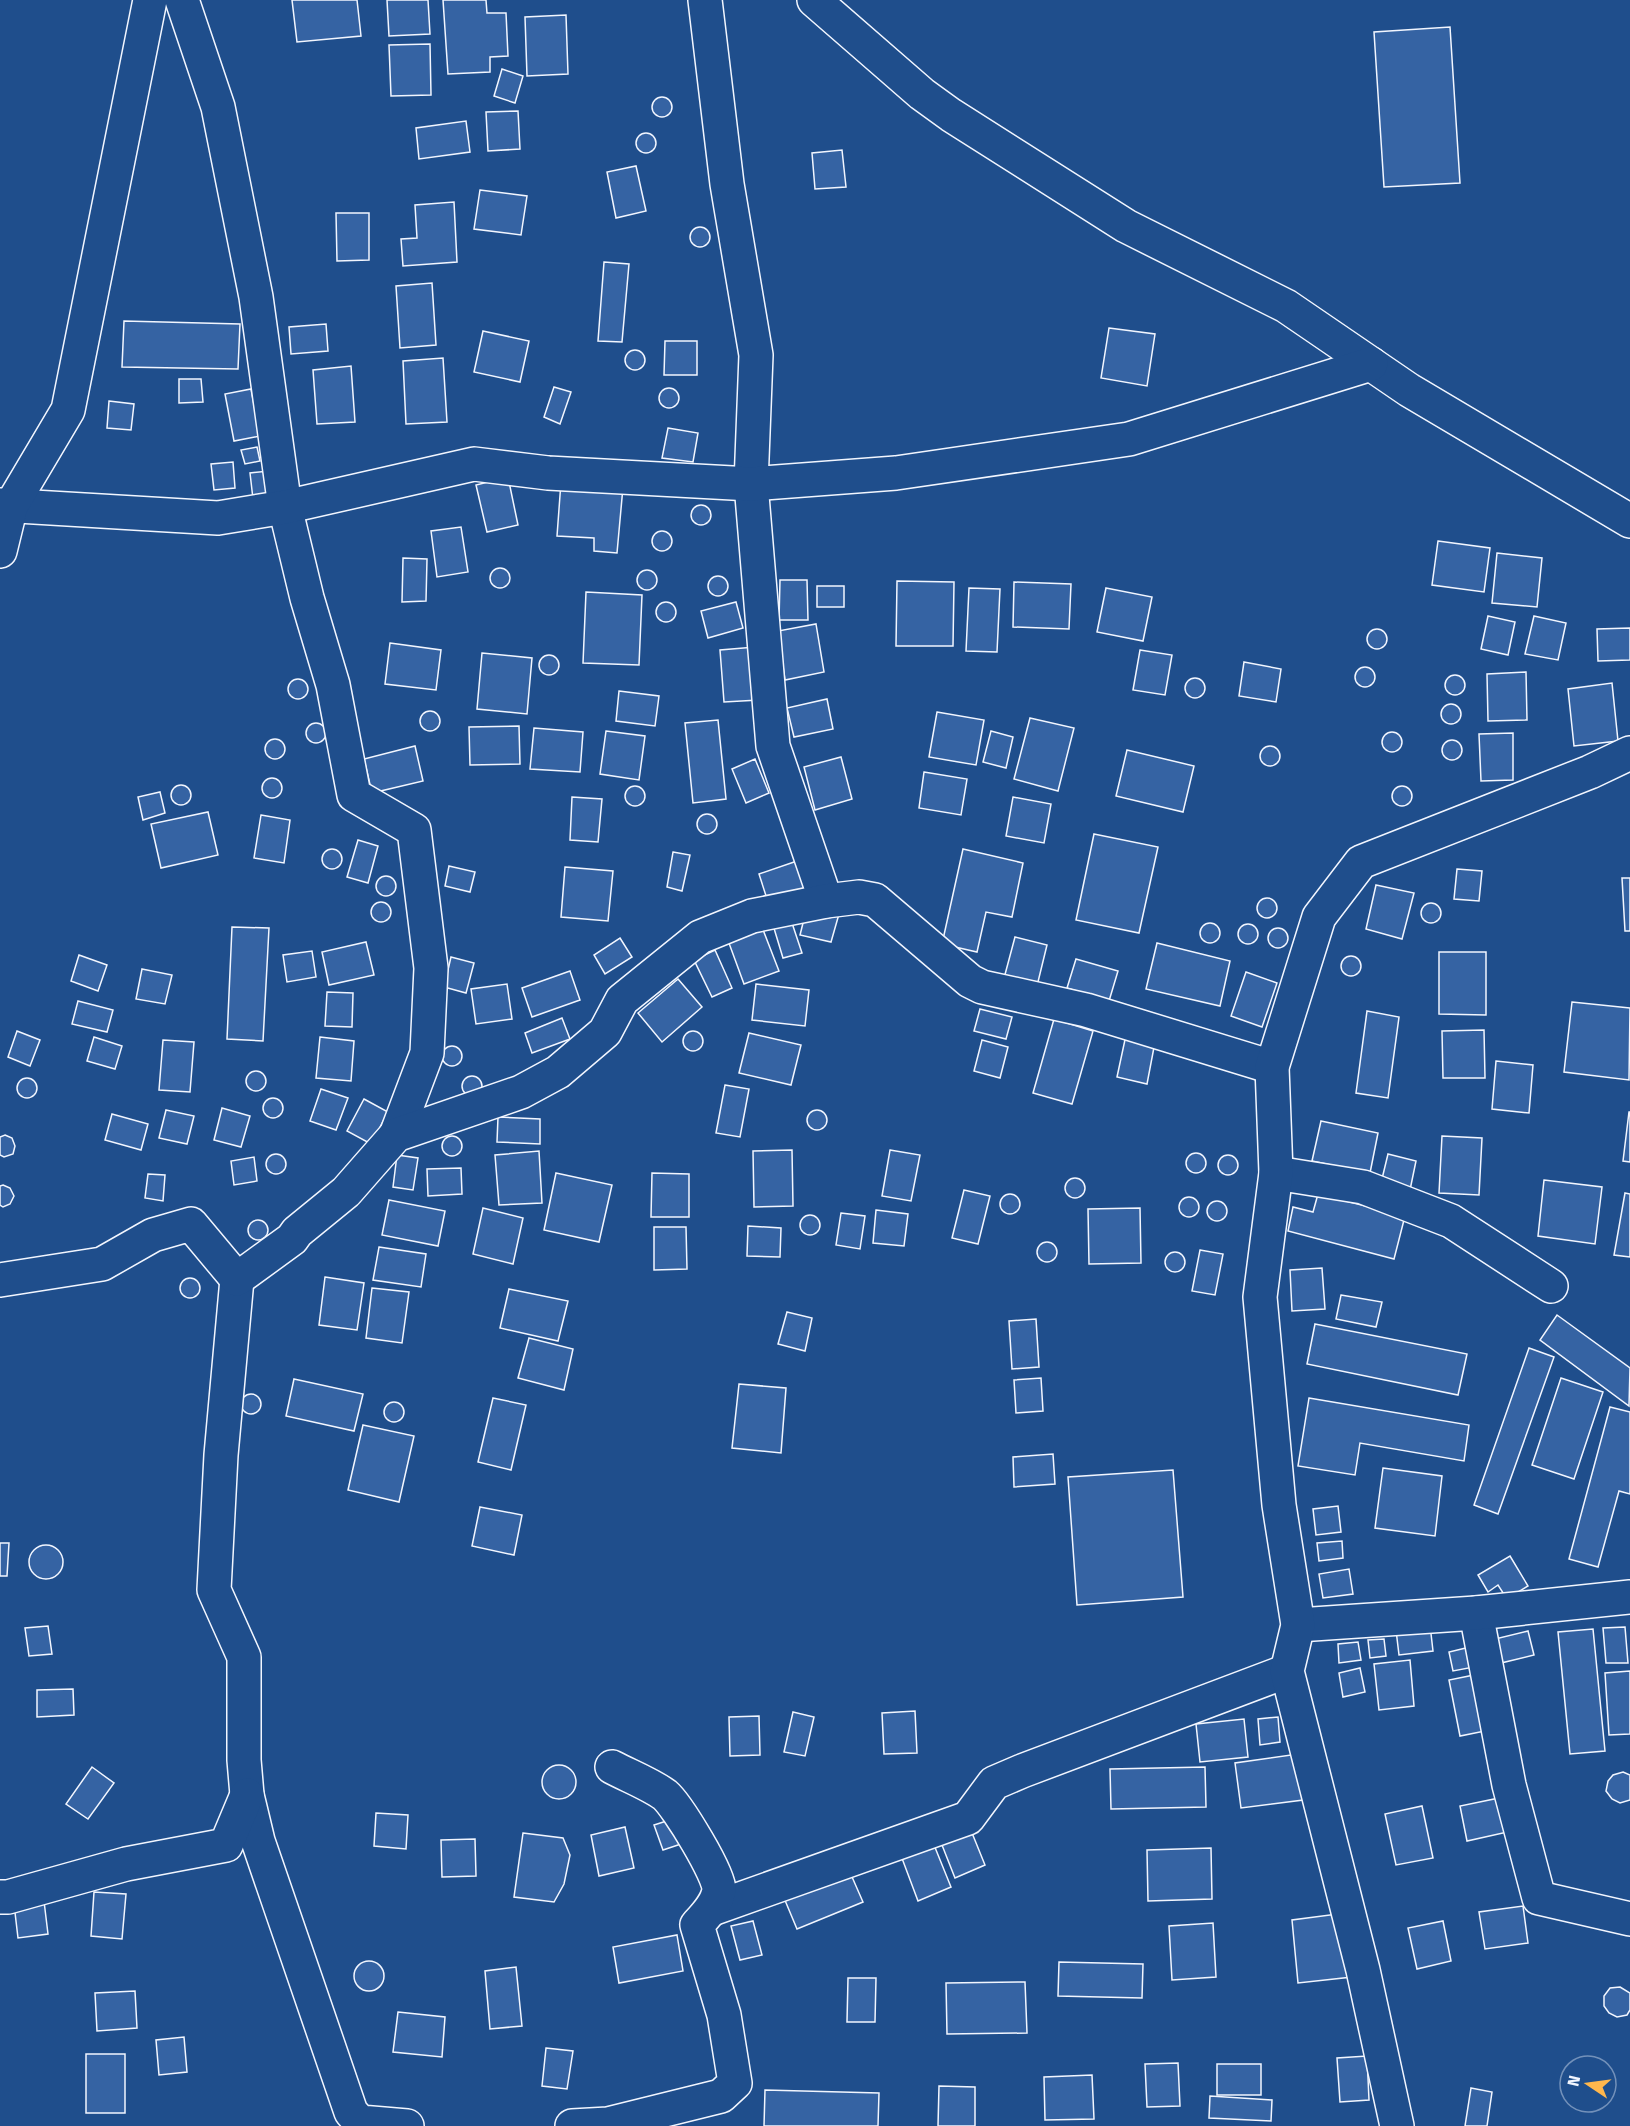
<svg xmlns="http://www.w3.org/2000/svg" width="1630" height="2126" font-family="'Fira Sans',sans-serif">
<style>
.building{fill:#3563a3;stroke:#f2f6ff;stroke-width:1.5}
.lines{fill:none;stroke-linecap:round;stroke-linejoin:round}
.minor-casing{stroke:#f2f6ff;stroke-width:36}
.minor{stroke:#1f4e8c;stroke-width:33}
</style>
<rect width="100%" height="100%" fill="#1f4e8c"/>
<g class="building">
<polygon points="292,0 357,0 361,36 297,42"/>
<polygon points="387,0 428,0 430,34 389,36"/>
<polygon points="443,0 486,0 487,13 506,13 508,56 490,57 490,72 448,74"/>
<polygon points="566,15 568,74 527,76 525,17"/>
<polygon points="1450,27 1460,183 1384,187 1374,32"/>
<polygon points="430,44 431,95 391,96 389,45"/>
<polygon points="502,69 523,76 515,103 494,96"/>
<circle cx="662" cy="107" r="10"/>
<polygon points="518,111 520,149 488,151 486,112"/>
<polygon points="466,121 470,152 419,159 416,128"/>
<circle cx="646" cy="143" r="10"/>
<polygon points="842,150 846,187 815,189 812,153"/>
<polygon points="636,166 646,211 616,218 607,172"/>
<polygon points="480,190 527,196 521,235 474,229"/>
<polygon points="454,202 457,262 403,266 401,239 417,238 415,205"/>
<polygon points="336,213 369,213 369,260 337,261"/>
<circle cx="700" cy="237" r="10"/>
<polygon points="604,262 629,264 622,342 598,341"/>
<polygon points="432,283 436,345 400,348 396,286"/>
<polygon points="124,321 240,324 238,369 122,367"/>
<polygon points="326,324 328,351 291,354 289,327"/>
<polygon points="1109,328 1155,334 1147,386 1101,378"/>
<polygon points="483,331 529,341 520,382 474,372"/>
<polygon points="665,341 697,341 697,375 664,375"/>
<circle cx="635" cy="360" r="10"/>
<polygon points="443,358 447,422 406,424 403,361"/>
<polygon points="351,366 355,422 317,424 313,370"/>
<polygon points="179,379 201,379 203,402 179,403"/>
<polygon points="554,387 571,392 560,424 544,417"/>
<circle cx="669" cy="398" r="10"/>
<polygon points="251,389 260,436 234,441 225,394"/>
<polygon points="109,401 134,404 131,430 107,428"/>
<polygon points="668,428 698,433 693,462 662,458"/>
<polygon points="257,447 260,461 245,464 241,450"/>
<polygon points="233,462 235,488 214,490 211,464"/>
<polygon points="269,471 272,497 253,499 250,473"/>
<polygon points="508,477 518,525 487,532 476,485"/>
<polygon points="561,482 623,487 617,553 594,551 594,538 557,536"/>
<circle cx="701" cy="515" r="10"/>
<polygon points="461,527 468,572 437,577 431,531"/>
<circle cx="662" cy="541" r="10"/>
<polygon points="1438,541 1490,548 1484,592 1432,585"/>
<polygon points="1497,553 1542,558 1537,607 1492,603"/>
<polygon points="403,558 427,559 426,601 402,602"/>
<circle cx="500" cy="578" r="10"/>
<circle cx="647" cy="580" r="10"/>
<circle cx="718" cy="586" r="10"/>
<polygon points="780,580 807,580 808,620 779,620"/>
<polygon points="897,581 954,582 953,646 896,646"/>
<polygon points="1014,582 1071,584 1069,629 1013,627"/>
<rect x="817" y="586" width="27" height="21"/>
<polygon points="969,588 1000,589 997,652 966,651"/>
<polygon points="1106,588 1152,597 1143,641 1097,632"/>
<polygon points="586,592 642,595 639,665 583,663"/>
<circle cx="666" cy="612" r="10"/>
<polygon points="736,602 743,628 708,638 701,611"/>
<polygon points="1488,616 1515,622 1508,655 1481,649"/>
<polygon points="1534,616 1566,623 1558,660 1525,654"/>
<polygon points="816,624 824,672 785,680 778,631"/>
<polygon points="1630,628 1630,660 1598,661 1597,629"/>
<circle cx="1377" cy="639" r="10"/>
<polygon points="390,643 441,650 436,690 385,684"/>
<polygon points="755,647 759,700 724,702 720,650"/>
<polygon points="1140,650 1172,655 1165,695 1133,690"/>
<polygon points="482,653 532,658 527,714 477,709"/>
<circle cx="549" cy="665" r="10"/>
<polygon points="1244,662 1281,669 1276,702 1239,696"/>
<circle cx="1365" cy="677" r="10"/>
<polygon points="1526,672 1527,720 1488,721 1487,674"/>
<circle cx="1455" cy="685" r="10"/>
<circle cx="1195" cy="688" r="10"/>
<circle cx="298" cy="689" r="10"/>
<polygon points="1612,683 1618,741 1574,746 1568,689"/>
<polygon points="619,691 659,696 655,726 616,721"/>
<polygon points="827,699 833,729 794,737 787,708"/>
<circle cx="1451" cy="714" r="10"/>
<circle cx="430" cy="721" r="10"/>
<polygon points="937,712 984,720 976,765 929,757"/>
<polygon points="1030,718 1074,728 1058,791 1014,779"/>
<polygon points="718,720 726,799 693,803 685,723"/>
<circle cx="316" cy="733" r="10"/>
<polygon points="519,726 520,764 470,765 469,727"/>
<polygon points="534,728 583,732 580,772 530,769"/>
<polygon points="606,731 645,736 639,780 600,774"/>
<polygon points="991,731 1013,737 1006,768 983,762"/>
<circle cx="1392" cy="742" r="10"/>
<polygon points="1513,733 1513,780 1481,781 1479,734"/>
<circle cx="275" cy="749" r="10"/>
<circle cx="1452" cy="750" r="10"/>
<circle cx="1270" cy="756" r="10"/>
<polygon points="415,746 423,781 372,793 364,759"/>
<polygon points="1127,750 1194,766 1183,812 1116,796"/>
<polygon points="841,757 852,799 815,810 804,767"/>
<polygon points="755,759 769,793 746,803 732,769"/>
<polygon points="924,772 967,779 961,815 919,808"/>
<circle cx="272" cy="788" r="10"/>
<circle cx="181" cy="795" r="10"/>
<circle cx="1402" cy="796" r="10"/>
<circle cx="635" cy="796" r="10"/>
<polygon points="160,792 165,813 143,820 138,797"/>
<polygon points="572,797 602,799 598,842 570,840"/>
<polygon points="1013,797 1051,804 1044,843 1006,836"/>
<polygon points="208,812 218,855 161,868 151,824"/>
<circle cx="707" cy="824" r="10"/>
<polygon points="261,815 290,820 284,863 254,858"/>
<polygon points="1094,834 1158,847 1139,933 1076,920"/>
<polygon points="358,840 378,846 368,883 347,877"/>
<circle cx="332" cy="859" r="10"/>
<polygon points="963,849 1023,863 1012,917 986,912 977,952 942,944"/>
<polygon points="673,852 690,855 682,891 667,887"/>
<polygon points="797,861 807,889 768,902 759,874"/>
<polygon points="449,866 475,872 470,892 445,886"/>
<polygon points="565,867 613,871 608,921 561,917"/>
<polygon points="1457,869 1482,871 1479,901 1454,899"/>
<circle cx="386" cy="886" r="10"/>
<polygon points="1622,878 1630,878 1630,931 1625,931"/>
<polygon points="1376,885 1414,893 1402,939 1366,929"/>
<circle cx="1267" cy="908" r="10"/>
<circle cx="381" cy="912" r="10"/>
<circle cx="1431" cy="913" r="10"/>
<polygon points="807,907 839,914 831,942 800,935"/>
<polygon points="791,920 802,953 783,958 773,925"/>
<polygon points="760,922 779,971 744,984 726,935"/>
<circle cx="1210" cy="933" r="10"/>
<circle cx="1248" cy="934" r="10"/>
<polygon points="232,927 269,928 263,1041 227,1039"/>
<circle cx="1278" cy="938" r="10"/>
<polygon points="1015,937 1047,945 1036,990 1003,982"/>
<polygon points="620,938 632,957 605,974 594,955"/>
<polygon points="366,942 374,975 329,985 322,952"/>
<polygon points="1157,943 1230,961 1220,1006 1146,989"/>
<polygon points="715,950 732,988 712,997 694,960"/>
<polygon points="312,951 316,977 287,982 283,955"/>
<polygon points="1439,952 1486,952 1486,1015 1439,1014"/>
<polygon points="79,955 107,965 98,991 71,981"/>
<circle cx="1351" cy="966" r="10"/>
<polygon points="451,957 474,963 466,993 444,987"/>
<polygon points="1076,959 1118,971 1109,1001 1067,988"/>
<polygon points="142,969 172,975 165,1004 136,999"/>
<polygon points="570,971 580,1000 532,1017 522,988"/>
<polygon points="1246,972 1277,983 1262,1027 1231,1016"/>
<polygon points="678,979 702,1007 662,1042 638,1013"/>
<polygon points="507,984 512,1019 476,1024 471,989"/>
<polygon points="756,984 809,990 805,1026 752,1020"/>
<polygon points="327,992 353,993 352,1027 325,1026"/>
<polygon points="78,1001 113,1010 107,1032 72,1024"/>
<polygon points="1572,1002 1630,1008 1629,1080 1564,1072"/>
<polygon points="980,1009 1012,1017 1006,1039 974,1031"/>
<polygon points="1367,1011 1399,1017 1388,1098 1356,1093"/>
<polygon points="562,1018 570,1039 532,1053 525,1033"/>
<polygon points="1054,1019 1093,1031 1072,1104 1033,1093"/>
<polygon points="1484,1030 1485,1078 1443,1078 1442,1031"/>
<circle cx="693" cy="1041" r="10"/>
<polygon points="17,1031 40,1040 30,1066 8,1057"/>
<polygon points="749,1033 801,1045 791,1085 739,1073"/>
<polygon points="1126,1035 1155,1042 1147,1084 1117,1077"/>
<polygon points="94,1037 122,1046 115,1069 87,1061"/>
<polygon points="320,1037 354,1041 351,1081 316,1078"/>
<polygon points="163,1040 194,1042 190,1092 159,1090"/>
<polygon points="982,1040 1008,1047 1000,1078 974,1071"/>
<circle cx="452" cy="1056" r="10"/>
<polygon points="1496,1061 1533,1065 1529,1113 1492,1109"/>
<circle cx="256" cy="1081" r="10"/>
<circle cx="472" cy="1086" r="10"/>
<circle cx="27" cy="1088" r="10"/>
<polygon points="725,1085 749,1089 740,1137 716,1133"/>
<polygon points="321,1089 348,1098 336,1130 310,1121"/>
<circle cx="273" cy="1108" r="10"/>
<polygon points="364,1099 388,1112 371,1144 347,1131"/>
<polygon points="222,1108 250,1116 241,1147 214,1140"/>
<circle cx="817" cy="1120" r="10"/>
<polygon points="166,1110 194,1116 187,1144 159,1138"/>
<polygon points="1629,1112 1630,1112 1630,1162 1623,1161"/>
<polygon points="112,1114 148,1124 141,1150 105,1140"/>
<polygon points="498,1117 540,1119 540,1144 497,1142"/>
<polygon points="1321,1121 1378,1133 1370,1173 1312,1161"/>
<polygon points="5,1135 12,1138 15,1146 13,1154 4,1157 0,1155 0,1137"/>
<circle cx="452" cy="1146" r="10"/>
<polygon points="1442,1136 1482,1138 1479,1195 1439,1193"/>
<polygon points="792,1150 793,1206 754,1207 753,1151"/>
<polygon points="890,1150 920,1155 911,1201 882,1196"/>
<polygon points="539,1151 542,1203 499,1205 495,1155"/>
<circle cx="1196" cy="1163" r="10"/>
<circle cx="276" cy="1164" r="10"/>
<polygon points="1388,1154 1416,1161 1410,1190 1381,1183"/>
<circle cx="1228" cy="1165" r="10"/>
<polygon points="397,1155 418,1158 413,1190 393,1187"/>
<polygon points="254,1157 257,1181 234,1185 231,1161"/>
<polygon points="461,1168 462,1194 428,1196 427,1169"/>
<polygon points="556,1173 612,1185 599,1242 544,1230"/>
<polygon points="652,1173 689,1174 689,1217 651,1217"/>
<polygon points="148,1174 165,1175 163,1201 145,1198"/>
<circle cx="1075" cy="1188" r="10"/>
<polygon points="1544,1180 1602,1187 1595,1244 1538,1236"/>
<polygon points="3,1185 10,1188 14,1196 10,1204 3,1207 0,1205 0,1186"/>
<polygon points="964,1190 990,1196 978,1244 952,1238"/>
<polygon points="1625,1193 1630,1194 1630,1257 1614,1255"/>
<circle cx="1010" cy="1204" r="10"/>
<polygon points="1318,1194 1405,1216 1394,1259 1288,1231 1293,1207 1313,1212"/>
<circle cx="1189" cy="1207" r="10"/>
<polygon points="389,1200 445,1211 438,1246 382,1235"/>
<circle cx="1217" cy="1211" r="10"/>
<polygon points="483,1208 523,1218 513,1264 473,1254"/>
<polygon points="1140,1208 1141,1263 1089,1264 1088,1209"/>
<polygon points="876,1210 908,1214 904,1246 873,1243"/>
<polygon points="841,1213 865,1216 860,1249 836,1245"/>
<circle cx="810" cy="1225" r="10"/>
<circle cx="258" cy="1230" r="10"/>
<polygon points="748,1226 781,1228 780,1257 747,1256"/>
<polygon points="654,1227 686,1227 687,1269 654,1270"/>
<circle cx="1047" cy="1252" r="10"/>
<polygon points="379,1247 426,1254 421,1287 373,1280"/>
<polygon points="1200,1250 1223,1254 1215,1295 1192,1291"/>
<circle cx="1175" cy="1262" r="10"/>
<polygon points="1322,1268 1325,1309 1292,1311 1290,1270"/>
<polygon points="325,1277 364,1283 357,1330 319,1325"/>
<circle cx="190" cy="1288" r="10"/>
<polygon points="372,1288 409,1292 402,1343 366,1338"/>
<polygon points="509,1289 568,1301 558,1341 500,1328"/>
<polygon points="1341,1295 1382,1302 1376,1327 1336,1319"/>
<polygon points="787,1312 812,1318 805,1351 778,1344"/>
<polygon points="1557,1315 1630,1368 1629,1406 1540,1340"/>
<polygon points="1036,1319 1039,1367 1012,1369 1009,1321"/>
<polygon points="1315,1324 1467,1354 1458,1395 1307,1364"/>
<polygon points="529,1338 573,1349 564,1390 518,1378"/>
<polygon points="1529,1348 1554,1357 1498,1514 1474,1505"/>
<polygon points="1041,1378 1043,1411 1016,1413 1014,1380"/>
<polygon points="1561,1378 1603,1392 1574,1479 1532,1465"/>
<polygon points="294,1379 363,1394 354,1431 286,1416"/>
<polygon points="739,1384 786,1388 781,1453 732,1448"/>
<circle cx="251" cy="1404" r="10"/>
<polygon points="493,1398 526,1405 511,1470 478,1462"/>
<polygon points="1309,1398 1469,1425 1464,1461 1360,1443 1355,1475 1298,1466"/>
<circle cx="394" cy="1412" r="10"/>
<polygon points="1610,1407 1630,1412 1630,1494 1619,1491 1598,1567 1569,1559"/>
<polygon points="363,1425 414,1436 399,1502 348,1490"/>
<polygon points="1053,1454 1055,1484 1014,1487 1013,1457"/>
<polygon points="1383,1468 1442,1476 1435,1536 1375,1528"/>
<polygon points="1173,1470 1183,1597 1077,1605 1068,1477"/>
<polygon points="1338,1506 1341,1532 1316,1535 1313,1509"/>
<polygon points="480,1507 522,1515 514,1555 472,1546"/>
<polygon points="1342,1541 1343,1558 1319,1561 1317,1543"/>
<polygon points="0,1543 9,1543 7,1576 0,1576"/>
<circle cx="46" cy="1562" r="17"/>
<polygon points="1510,1556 1528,1586 1507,1599 1498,1585 1488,1592 1478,1575"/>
<polygon points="1349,1569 1353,1594 1323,1598 1319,1574"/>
<polygon points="1430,1625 1433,1651 1399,1655 1396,1630"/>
<polygon points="48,1626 52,1654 29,1656 25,1628"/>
<polygon points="1625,1627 1628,1663 1606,1663 1603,1628"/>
<polygon points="1593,1629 1605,1751 1570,1754 1558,1632"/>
<polygon points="1528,1631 1534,1655 1501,1663 1495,1639"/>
<polygon points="1384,1639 1386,1656 1370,1658 1368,1640"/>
<polygon points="1358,1642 1361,1660 1339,1663 1338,1644"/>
<polygon points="1470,1647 1474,1667 1453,1671 1449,1652"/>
<polygon points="1410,1660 1414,1706 1379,1710 1374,1664"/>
<polygon points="1360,1668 1365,1692 1343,1697 1339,1673"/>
<polygon points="1630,1671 1630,1734 1609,1735 1605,1673"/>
<polygon points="1479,1674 1490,1730 1460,1736 1449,1680"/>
<polygon points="73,1689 74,1715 37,1717 37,1690"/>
<polygon points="915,1711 917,1753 884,1754 882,1713"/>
<polygon points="793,1712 814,1717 805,1756 784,1752"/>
<polygon points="759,1716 760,1755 730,1756 729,1717"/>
<polygon points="1278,1717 1280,1742 1260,1745 1258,1719"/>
<polygon points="1244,1719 1248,1757 1200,1762 1196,1724"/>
<polygon points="1305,1753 1311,1799 1241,1808 1235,1763"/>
<circle cx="559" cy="1782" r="17"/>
<polygon points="92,1767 114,1783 88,1819 66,1804"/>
<polygon points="1205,1767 1206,1807 1111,1809 1110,1769"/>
<polygon points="1623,1772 1630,1775 1630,1800 1620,1803 1612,1799 1606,1791 1608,1781 1613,1775"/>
<polygon points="1504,1797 1512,1831 1467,1841 1460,1806"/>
<polygon points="1422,1806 1433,1858 1396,1865 1385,1814"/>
<polygon points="376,1813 408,1815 406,1849 374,1846"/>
<polygon points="676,1818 684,1843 663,1850 654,1825"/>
<polygon points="625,1827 634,1868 599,1876 591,1835"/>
<polygon points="970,1828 985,1865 955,1878 940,1840"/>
<polygon points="523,1833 563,1838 570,1855 564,1884 554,1902 514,1897"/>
<polygon points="475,1839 476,1876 442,1877 441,1840"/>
<polygon points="932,1840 951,1887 918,1901 900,1853"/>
<polygon points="1211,1848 1212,1899 1148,1901 1147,1850"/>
<polygon points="849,1870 863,1902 797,1929 784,1898"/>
<polygon points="94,1892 126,1894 122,1939 91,1936"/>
<polygon points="44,1901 48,1934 18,1938 14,1904"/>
<polygon points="1523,1906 1528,1943 1485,1949 1479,1912"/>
<polygon points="1345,1913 1352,1977 1298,1983 1292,1920"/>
<polygon points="753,1921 762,1955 740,1960 731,1926"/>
<polygon points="1443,1921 1451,1961 1417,1969 1408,1928"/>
<polygon points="1213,1923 1216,1977 1172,1980 1169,1926"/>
<polygon points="677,1935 683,1971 619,1983 613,1947"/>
<circle cx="369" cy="1976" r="15"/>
<polygon points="1059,1962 1143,1964 1142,1998 1058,1996"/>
<polygon points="516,1967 522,2026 490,2029 485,1971"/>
<polygon points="848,1978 876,1978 875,2022 847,2022"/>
<polygon points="1025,1982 1027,2033 947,2034 946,1983"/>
<polygon points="1620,1987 1630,1993 1630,2010 1627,2015 1617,2017 1609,2013 1604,2006 1604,1996 1610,1988"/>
<polygon points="135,1991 137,2028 97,2031 95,1993"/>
<polygon points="398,2012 445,2017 442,2057 393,2052"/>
<polygon points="184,2037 187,2072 159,2075 156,2040"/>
<polygon points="546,2048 573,2051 567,2089 542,2086"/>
<rect x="86" y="2054" width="39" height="59"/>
<polygon points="1367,2056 1369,2100 1340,2102 1337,2058"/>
<polygon points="1178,2063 1180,2106 1147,2107 1145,2064"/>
<rect x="1217" y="2064" width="44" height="31"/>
<polygon points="1092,2075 1094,2119 1045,2120 1044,2077"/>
<polygon points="939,2086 975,2087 975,2126 938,2126"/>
<polygon points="1471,2088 1492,2092 1487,2126 1465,2126"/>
<polygon points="765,2090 879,2093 878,2126 764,2126"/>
<polygon points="1210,2096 1272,2100 1271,2121 1209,2118"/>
</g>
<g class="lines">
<defs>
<g id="minor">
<polyline points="182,0 218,107 256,297 285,507 307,598 333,685 354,795 414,830 431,968 427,1053 396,1135"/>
<polyline points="705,0 727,184 756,355 751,484 773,746 826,901"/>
<polyline points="814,0 922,94 951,115 1126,226 1286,306 1409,390 1630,521"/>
<polyline points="0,505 218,518 285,507 474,464 548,473 751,484 896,473 1129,439 1371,364"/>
<polyline points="0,551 11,506 68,410 150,0"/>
<polyline points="1276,1173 1363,1187 1451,1221 1551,1286"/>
<polyline points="237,1279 221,1455 214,1590 244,1657 244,1760 247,1795 258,1841 351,2112 360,2122 407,2126"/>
<polyline points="0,1280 102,1264 153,1235 191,1224 237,1279 292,1239 297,1232 346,1192 396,1135 521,1092 558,1072 605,1032 622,1000 700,937 752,916 826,901 859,897 875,900 970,981 982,987 1086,1010 1272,1067"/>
<polyline points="1476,1613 1509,1785 1539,1898 1630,1919"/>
<polyline points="1298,1625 1476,1613 1630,1597"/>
<polyline points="0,1897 8,1897 126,1864 226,1845 247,1795"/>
<polyline points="712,1909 968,1818 994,1783 1022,1771 1287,1671"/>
<path d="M572,2126L608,2124L721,2096L735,2083L724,2015L697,1925C706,1915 717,1904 719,1890C721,1877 677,1805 665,1795C650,1784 629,1776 612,1767"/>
<polyline points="1397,2126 1363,1970 1287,1671 1298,1625 1279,1505 1260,1297 1276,1173 1272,1067 1319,917 1361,862 1590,772 1630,753"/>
</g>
</defs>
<use href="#minor" class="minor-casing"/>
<use href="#minor" class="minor"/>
</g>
<g transform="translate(1588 2084) rotate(283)"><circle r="28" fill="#1f4e8c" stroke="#7391ba" stroke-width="1.5"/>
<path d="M0-4.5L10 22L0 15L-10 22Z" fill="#ffb74d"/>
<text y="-9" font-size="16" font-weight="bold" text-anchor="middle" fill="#f2f6ff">N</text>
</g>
</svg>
